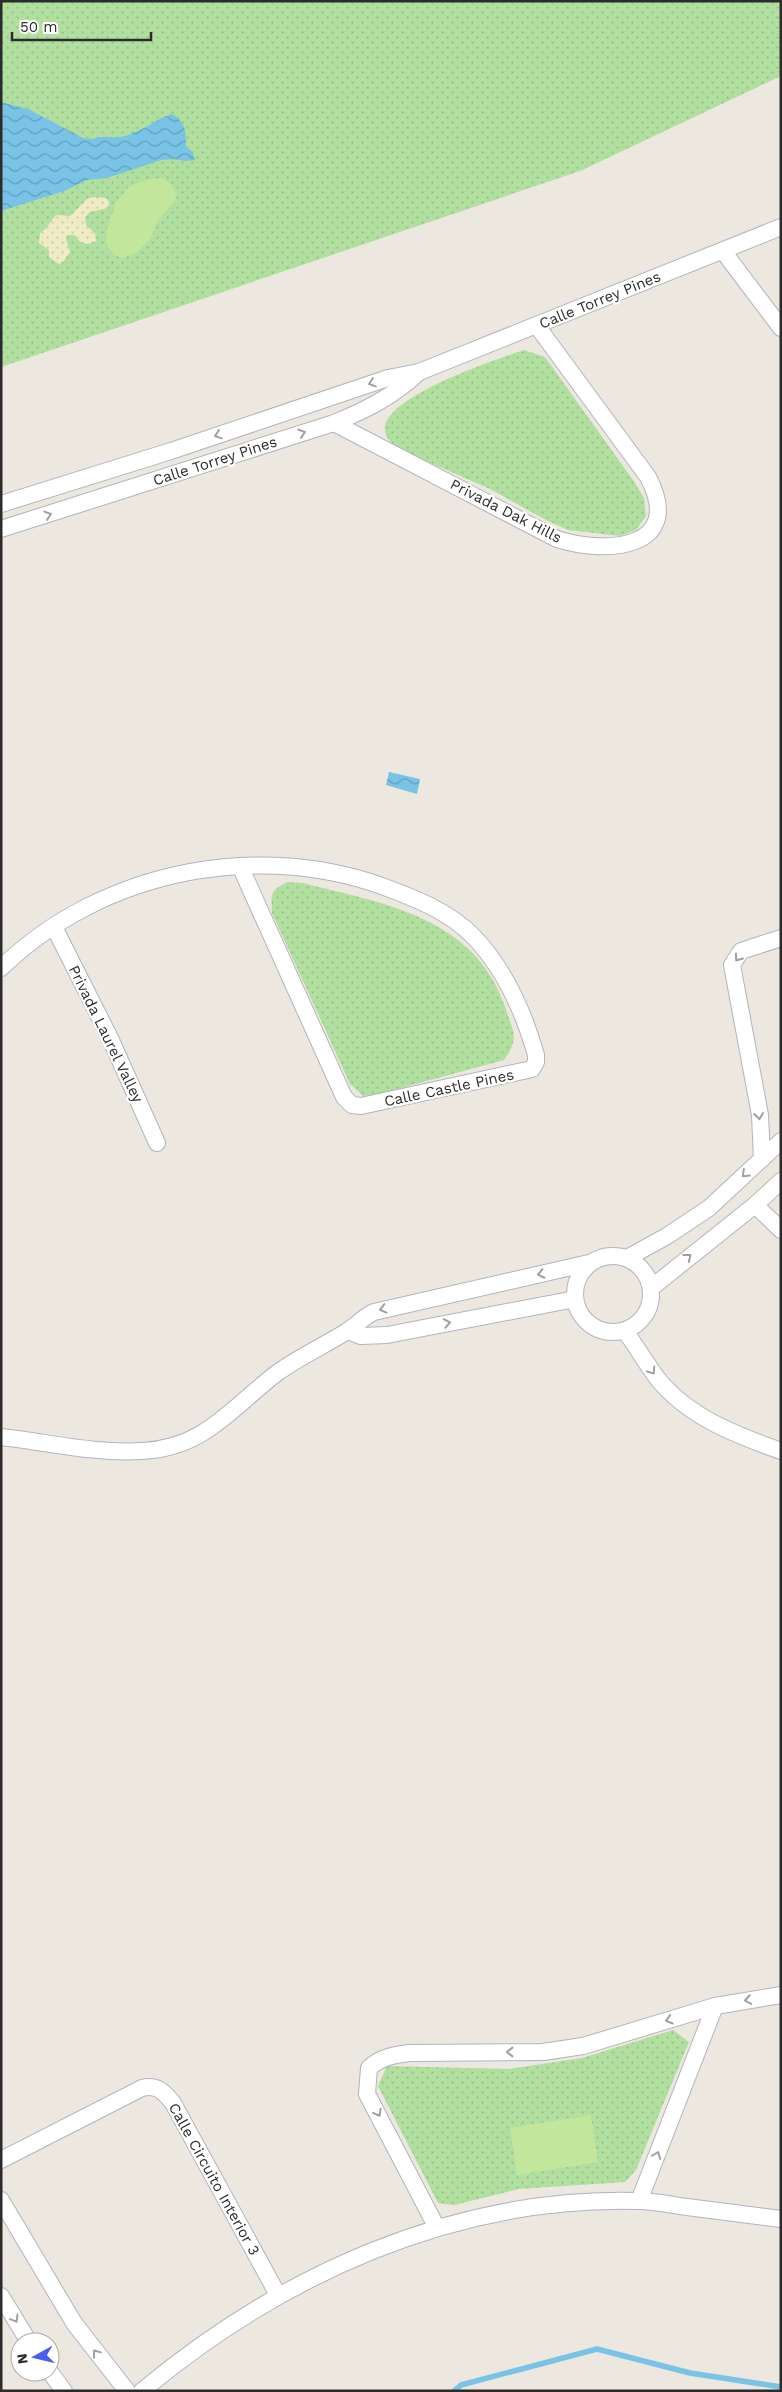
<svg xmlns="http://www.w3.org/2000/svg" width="782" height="2392" font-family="'Work Sans',sans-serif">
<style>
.grass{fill:url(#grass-dots)}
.sand{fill:url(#sand-dots)}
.pitch{fill:#c1e69c}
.water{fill:url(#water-waves)}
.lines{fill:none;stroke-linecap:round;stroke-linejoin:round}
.stream{stroke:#79c3e7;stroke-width:5.5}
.street-casing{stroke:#b2b4be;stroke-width:18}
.street{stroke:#fff;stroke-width:16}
.oneway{stroke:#a0a0a0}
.labels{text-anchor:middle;stroke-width:4.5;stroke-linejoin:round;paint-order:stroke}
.street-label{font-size:15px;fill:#2c2c2c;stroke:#fff}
</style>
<defs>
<pattern id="grass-dots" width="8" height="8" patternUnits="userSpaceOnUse" patternTransform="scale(1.25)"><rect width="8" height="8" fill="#b1df9f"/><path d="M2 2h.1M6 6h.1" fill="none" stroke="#98c089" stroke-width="1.8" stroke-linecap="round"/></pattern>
<pattern id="sand-dots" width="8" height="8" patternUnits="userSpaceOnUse" patternTransform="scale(1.25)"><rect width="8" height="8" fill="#efebc4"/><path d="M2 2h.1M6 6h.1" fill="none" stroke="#cdcaa9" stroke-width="1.8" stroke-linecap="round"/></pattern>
<pattern id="water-waves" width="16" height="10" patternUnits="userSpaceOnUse" patternTransform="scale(1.25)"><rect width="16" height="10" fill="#79c3e7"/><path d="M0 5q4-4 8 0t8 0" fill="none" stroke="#639fbb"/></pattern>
</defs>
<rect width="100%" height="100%" fill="#ece7df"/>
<g class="grass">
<polygon points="1,1 781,1 781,76 580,171 1,367"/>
<path d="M524,350L545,357L633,480L644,498L646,516L636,530L620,536L568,530L546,520L490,489L399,449C393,444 386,439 385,431C379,398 499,358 524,350Z"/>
<path d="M287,882L302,883C383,903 475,917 505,1007C513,1031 520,1038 504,1060L379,1094L363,1096L350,1084L272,913C271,894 270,891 287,882Z"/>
<polygon points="673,2030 689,2042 636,2170 625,2182 519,2189 454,2205 438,2203 378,2086 387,2066 509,2069 582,2058"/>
</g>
<path class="sand" d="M96,197L106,198L109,202L108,208L90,212L85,217L86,225L95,233L96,241C87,246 79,244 75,235H67L66,239L70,252L63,262L59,264L49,257V250L39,243L40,233C48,229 50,220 57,215L70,216L88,198Z"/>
<g class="pitch">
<path d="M161,178C173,184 176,187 176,200L157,221L151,238L136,253L123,258L114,255L107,247L106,232L116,202L129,187L145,180Z"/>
<polygon points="591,2115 598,2162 517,2175 510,2128"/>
</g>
<g class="water">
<path d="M1,102L28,109L83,138C91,140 94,138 102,137C108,136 115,138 121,137C139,133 154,121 171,114C186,121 186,132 186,147L192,151L195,160L185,161L174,159L161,160L107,178L87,180L64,191L1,211Z"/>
<polygon points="389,772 420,779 417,794 386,785"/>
</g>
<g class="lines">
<polyline class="stream" points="454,2391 461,2385 597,2349 690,2373 781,2387"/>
<defs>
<g id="street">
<polyline points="723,251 781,328"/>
<path d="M334,423L557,539C606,555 686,549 648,477L537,326"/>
<polyline points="1,504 171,451 388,378 419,372 781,227"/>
<path d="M1,529L334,423C366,410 394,396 419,372"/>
<polyline points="54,927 110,1038 157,1143"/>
<path d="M1,968C103,869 264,838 395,891C424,902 451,914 473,936C504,968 524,1013 536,1055V1062L532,1069L361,1106L352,1105L344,1097L240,866"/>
<polyline points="762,1159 760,1115 732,965 741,951 781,938"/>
<polyline points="755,1205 781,1230"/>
<circle cx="613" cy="1294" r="38"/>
<polyline points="627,1258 667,1236 709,1208 781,1141"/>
<polyline points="651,1288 755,1205 781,1181"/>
<polyline points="348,1331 361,1336 387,1335 575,1299"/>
<path d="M625,1331C636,1346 646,1363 657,1378C688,1417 736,1435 781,1451"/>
<path d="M1,1437C47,1442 95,1454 142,1451C205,1448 231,1408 277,1373C299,1357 323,1346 346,1332C356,1326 363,1317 374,1312L589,1263"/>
<path d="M1,2160L142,2088C157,2084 164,2092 173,2103L278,2295"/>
<polyline points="1,2200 74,2323 127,2391"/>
<polyline points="639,2201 715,2006"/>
<path d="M437,2228L367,2094L369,2068C381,2057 394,2055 409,2053L543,2052L583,2046L715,2006L781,1995"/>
<polyline points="1,2296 29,2342"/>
<polyline points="50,2372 64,2391"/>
<path d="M142,2391C281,2275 454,2196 638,2201C655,2201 671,2205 687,2207C718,2211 750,2215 781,2219"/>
</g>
</defs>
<use href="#street" class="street-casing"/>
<use href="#street" class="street"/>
</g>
<defs><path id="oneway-chevron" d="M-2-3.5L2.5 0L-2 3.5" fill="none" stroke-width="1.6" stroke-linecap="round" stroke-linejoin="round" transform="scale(1.25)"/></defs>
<g class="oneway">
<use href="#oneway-chevron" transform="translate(372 383) rotate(161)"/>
<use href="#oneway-chevron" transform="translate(302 433) rotate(-18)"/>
<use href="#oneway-chevron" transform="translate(218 435) rotate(161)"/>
<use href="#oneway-chevron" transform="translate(48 515) rotate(-18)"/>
<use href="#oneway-chevron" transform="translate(738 958) rotate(126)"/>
<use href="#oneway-chevron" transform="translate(759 1116) rotate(84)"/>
<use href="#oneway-chevron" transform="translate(745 1174) rotate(137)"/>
<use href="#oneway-chevron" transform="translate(688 1257) rotate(-38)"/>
<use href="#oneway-chevron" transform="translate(541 1274) rotate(168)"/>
<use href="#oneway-chevron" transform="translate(383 1309) rotate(165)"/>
<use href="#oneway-chevron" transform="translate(447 1323) rotate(-11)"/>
<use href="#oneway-chevron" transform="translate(652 1371) rotate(56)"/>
<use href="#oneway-chevron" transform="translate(748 2000) rotate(170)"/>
<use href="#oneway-chevron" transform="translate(669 2020) rotate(163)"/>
<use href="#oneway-chevron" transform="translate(510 2052) rotate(-180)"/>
<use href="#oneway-chevron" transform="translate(378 2113) rotate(61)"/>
<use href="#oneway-chevron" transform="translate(657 2155) rotate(-69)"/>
<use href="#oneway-chevron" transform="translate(15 2319) rotate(59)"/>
<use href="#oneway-chevron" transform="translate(96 2353) rotate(-127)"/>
</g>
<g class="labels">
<g class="street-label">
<text transform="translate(600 300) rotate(-22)" y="5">Calle Torrey Pines</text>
<text transform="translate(215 461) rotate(-18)" y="5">Calle Torrey Pines</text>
<text transform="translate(506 511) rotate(27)" y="5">Privada Dak Hills</text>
<text transform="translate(106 1034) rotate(64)" y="5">Privada Laurel Valley</text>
<text transform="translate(449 1088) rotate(-12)" y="5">Calle Castle Pines</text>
<text transform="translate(214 2179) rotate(61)" y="5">Calle Circuito Interior 3</text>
</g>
</g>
<rect width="782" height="2392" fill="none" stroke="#2c2c2c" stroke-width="5"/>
<g transform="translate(35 2357) rotate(262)"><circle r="24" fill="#ffffff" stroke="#ababab"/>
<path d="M0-4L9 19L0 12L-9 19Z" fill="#4a5eef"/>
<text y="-8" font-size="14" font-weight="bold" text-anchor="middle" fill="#2c2c2c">N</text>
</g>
<path d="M12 32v8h139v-8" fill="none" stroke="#2c2c2c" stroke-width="2.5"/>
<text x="20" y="32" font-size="15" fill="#2c2c2c" stroke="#ffffff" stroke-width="4" paint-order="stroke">50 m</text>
</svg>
